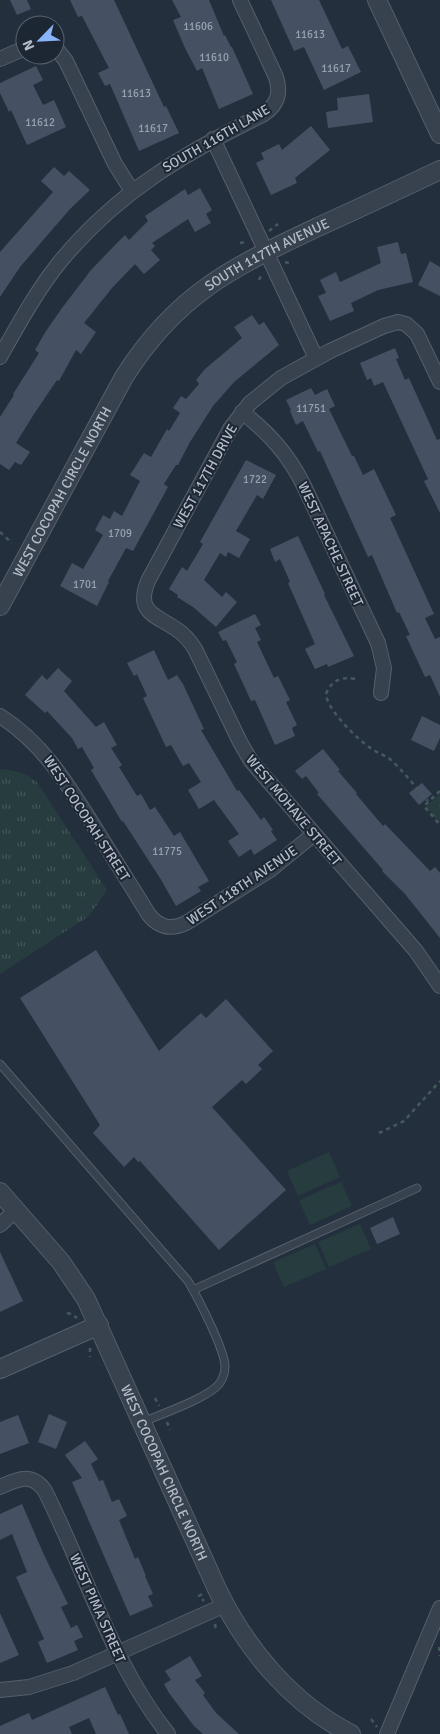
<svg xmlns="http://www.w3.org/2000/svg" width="440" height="1734" font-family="Signika,sans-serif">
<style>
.grass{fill:url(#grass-tufts)}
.park{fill:url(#park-crowns)}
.pitch{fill:#263c3f}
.building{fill:#455162}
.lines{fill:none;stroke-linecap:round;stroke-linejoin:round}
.service-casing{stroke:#565f6c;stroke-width:9}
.minor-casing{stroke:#565f6c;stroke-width:16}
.tertiary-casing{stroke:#565f6c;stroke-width:20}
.path{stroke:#44595c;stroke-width:2.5;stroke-dasharray:4 4;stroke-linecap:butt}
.service{stroke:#38414e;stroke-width:7}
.minor{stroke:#38414e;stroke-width:14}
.tertiary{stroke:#38414e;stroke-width:18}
.labels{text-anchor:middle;stroke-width:4;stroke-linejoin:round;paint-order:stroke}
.number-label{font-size:11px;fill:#98a1af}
.street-label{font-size:14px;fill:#b4bcc9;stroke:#1d2633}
</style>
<defs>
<pattern id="grass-tufts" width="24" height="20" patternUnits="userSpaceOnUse" patternTransform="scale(1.25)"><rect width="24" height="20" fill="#263c3f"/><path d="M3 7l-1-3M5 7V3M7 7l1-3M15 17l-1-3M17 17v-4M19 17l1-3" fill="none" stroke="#435659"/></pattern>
<pattern id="park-crowns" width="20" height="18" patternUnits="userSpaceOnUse" patternTransform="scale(1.25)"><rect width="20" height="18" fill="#263c3f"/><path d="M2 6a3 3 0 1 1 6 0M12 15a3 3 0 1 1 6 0" fill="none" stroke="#435659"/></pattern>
</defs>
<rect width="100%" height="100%" fill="#242f3e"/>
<path class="grass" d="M0,769C14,770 26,773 37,782L107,890L89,916L0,974Z"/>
<polygon class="park" points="440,794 440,823 426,806"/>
<g class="pitch">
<polygon points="329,1152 340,1177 298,1196 287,1171"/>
<polygon points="341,1182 352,1206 310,1225 299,1200"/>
<polygon points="360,1224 371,1249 329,1267 318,1242"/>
<polygon points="315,1244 326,1269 284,1287 273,1262"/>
</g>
<g class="building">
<polygon points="10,0 27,0 31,9 17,15"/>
<polygon points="70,0 114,0 164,107 166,106 179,133 139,151 110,84 105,86 98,73 109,68 82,16 78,17"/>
<polygon points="172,0 209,0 224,36 225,35 231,47 232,47 253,94 219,109 202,68 197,71 185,48 173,20 181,17"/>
<polygon points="271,0 319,0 342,49 348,46 361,72 324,90 304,47 294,51"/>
<polygon points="36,66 43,80 33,85 43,105 54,100 66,127 27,145 11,110 9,112 0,93 0,83"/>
<polygon points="369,94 373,122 328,128 326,112 338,110 337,98"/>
<polygon points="311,126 330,150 295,178 297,183 271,195 256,163 264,159 261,153 279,144 282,150"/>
<polygon points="54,167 64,176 69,171 90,190 70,209 20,267 0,297 0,252 53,192 41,181"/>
<polygon points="200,188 212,210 206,214 211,223 195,232 188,219 152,243 155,246 151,250 160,260 144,274 135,264 112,288 84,323 96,332 81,354 76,350 59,381 57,380 34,414 16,443 30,452 21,465 15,462 9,470 0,464 0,417 14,395 13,394 39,353 35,350 46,331 62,308 91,270 116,244 125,235 129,240 148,221 145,216 185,189 188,195"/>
<polygon points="398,242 401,254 406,253 413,282 378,290 351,303 354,311 330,321 318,296 326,293 320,280 336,272 340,282 381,263 377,247"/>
<polygon points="430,261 440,267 440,296 418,285"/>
<polygon points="252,315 259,325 264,322 279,345 234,382 213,406 190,442 178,465 176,465 164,484 168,487 133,551 126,548 108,581 109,582 97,606 60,586 72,563 83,569 103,535 95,530 103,515 110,519 114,511 122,516 140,481 130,475 144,453 151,457 167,429 169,431 180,413 173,408 181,396 186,399 199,384 196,380 205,369 242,338 234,327"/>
<polygon points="395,348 399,358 396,359 405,380 409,378 437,440 440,439 440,513 424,481 428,479 383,382 374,386 371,378 367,380 360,363"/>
<polygon points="311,388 315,395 327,389 335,406 329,409 352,456 354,456 363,475 374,469 396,515 390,518 434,614 425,618 435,639 440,637 440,697 430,675 425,677 406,636 410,635 399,612 397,613 372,555 368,557 320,451 318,452 303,421 296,425 290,411 291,410 286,400"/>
<polygon points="246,460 276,475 263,499 257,495 236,531 250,539 239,558 228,552 226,557 220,553 204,580 222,597 226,592 237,602 216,627 193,607 177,597 178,595 169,589 182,567 187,571 203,544 200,542"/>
<polygon points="298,536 325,594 324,595 354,656 328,667 327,664 315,669 305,649 315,644 288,583 290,582 280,559 275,562 270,549"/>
<polygon points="255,614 261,625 255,628 261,640 257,642 274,678 278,676 290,700 286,702 297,725 292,728 295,736 275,745 255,700 251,701 234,664 237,662 226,640 223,641 218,632"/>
<polygon points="154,650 168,680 177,675 183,684 204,729 201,730 237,791 239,790 261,820 264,817 273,830 271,831 277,840 254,855 251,849 239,857 228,841 239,834 214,800 199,809 188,790 201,782 189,763 183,766 171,745 166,747 143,698 147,696 137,674 134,676 127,663"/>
<polygon points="58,668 72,681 64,691 96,727 104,722 117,745 111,748 122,765 119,767 137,796 141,794 150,810 155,807 174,836 180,832 209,881 198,887 201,891 176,906 160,878 123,821 122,822 91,770 94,768 82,747 78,749 72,738 47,711 45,713 25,695 42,675 47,680"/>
<polygon points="422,716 440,725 440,738 434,751 411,740"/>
<polygon points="323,749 340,770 338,771 357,793 356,794 383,826 385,824 430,871 435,867 440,873 440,938 405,894 382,871 383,870 317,794 319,793 306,776 302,779 295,771"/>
<polygon points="422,783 432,794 419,805 409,793"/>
<polygon points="96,950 159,1051 201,1013 206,1018 226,999 273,1051 258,1065 262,1069 246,1084 242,1080 212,1107 286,1190 219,1250 140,1161 138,1162 134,1157 124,1167 93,1133 100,1125 20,998"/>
<polygon points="393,1217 400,1234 377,1244 370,1228"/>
<polygon points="0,1252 23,1301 0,1312"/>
<polygon points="49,1414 67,1422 56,1449 38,1442"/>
<polygon points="18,1415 29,1443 0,1454 0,1422"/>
<polygon points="85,1441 98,1459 91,1464 99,1481 103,1480 112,1502 119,1499 127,1516 119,1520 135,1559 138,1557 146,1576 145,1576 153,1594 148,1596 153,1606 130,1616 72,1482 82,1478 65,1455"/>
<polygon points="22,1504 44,1555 68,1604 61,1607 71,1628 77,1625 83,1637 74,1641 78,1650 47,1663 38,1642 44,1639 16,1577 27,1572 12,1534 0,1540 0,1514"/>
<polygon points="0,1613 19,1655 0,1663"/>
<polygon points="190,1656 202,1676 195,1680 205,1693 203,1695 216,1713 239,1734 203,1734 194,1726 169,1693 164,1684 171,1680 165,1671"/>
<polygon points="105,1687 118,1715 120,1714 129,1734 96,1734 89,1718 69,1727 72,1734 0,1734 0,1726 29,1713 32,1720"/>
</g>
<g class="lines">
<defs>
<g id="service">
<path d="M0,1064L188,1281C198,1298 224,1348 225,1366C225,1372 223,1379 219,1384C208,1398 161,1414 143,1422"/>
<polyline points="193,1290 417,1188"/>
</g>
<g id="minor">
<polyline points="55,47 66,61 115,164 132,191"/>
<polyline points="0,59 25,48"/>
<polyline points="213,139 316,358"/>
<path d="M0,357C18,325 36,292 59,263C117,192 183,154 264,114C278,104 281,93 276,77L240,0"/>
<path d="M440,382L417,334L406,324L398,322L384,326L330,351L281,378L250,403L230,429L148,581C135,613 156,615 176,629C184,634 190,641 195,649L240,742L251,761L416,951L440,986"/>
<path d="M242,412C269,433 289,455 304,486L378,643L384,668L381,693"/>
<path d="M0,716C43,743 68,785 95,828C113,857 131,886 149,915C160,928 171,930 186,923L270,870L314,834"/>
<polyline points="0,1225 16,1210"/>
<path d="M0,1487C18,1479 32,1472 45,1491C86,1572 111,1662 168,1734"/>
<polyline points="0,1690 29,1687 73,1673 225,1605"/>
<polyline points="387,1734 440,1608"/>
</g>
<g id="tertiary">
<polyline points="377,0 440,134"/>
<path id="s1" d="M0,606L124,377C177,293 233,267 320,226C360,208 400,189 440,170"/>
<path id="s2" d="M0,1192L61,1262L86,1299L217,1589C246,1649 291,1703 351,1734"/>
<polyline points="0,1369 99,1325"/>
</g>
</defs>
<use href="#service" class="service-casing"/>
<use href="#minor" class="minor-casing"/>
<use href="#tertiary" class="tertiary-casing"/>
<g class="path">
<polyline points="269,231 278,224"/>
<polyline points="240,243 246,242"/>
<polyline points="285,262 293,264"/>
<polyline points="259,280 262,274"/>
<polyline points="0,532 12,543"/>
<path d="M355,679C341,676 331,681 326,694C327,710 358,740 372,749C379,754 386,755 392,761C405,773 416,788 428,801"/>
<polyline points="440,791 424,806 440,825"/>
<polyline points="379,1133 404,1121 440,1081"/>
<polyline points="67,1313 71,1314 77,1318"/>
<polyline points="90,1348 90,1357"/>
<polyline points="155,1398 159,1406"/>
<polyline points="167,1422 170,1430"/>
<polyline points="202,1594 199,1596 204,1601"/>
<polyline points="215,1624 216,1630"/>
<polyline points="439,1647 440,1656"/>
<polyline points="371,1719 377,1727"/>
</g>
<use href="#service" class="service"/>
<use href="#minor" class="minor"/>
<use href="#tertiary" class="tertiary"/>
</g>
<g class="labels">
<g class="number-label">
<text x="198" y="30">11606</text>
<text x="310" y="38">11613</text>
<text x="214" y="61">11610</text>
<text x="336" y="72">11617</text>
<text x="136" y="97">11613</text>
<text x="40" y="126">11612</text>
<text x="153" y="132">11617</text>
<text x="311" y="412">11751</text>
<text x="255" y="483">1722</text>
<text x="120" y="537">1709</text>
<text x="85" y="588">1701</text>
<text x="167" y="855">11775</text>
</g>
<g class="street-label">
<text transform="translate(216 138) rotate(-30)" y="5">SOUTH 116TH LANE</text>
<text dy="5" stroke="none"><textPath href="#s1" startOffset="452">SOUTH 117TH AVENUE</textPath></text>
<text transform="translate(205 476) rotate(-61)" y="5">WEST 117TH DRIVE</text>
<text dy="5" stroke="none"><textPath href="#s1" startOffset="130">WEST COCOPAH CIRCLE NORTH</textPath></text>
<text transform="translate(331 544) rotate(65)" y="5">WEST APACHE STREET</text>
<text transform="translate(294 810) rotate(50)" y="5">WEST MOHAVE STREET</text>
<text transform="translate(87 818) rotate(57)" y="5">WEST COCOPAH STREET</text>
<text transform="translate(242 885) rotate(-34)" y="5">WEST 118TH AVENUE</text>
<text dy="5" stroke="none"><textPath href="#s2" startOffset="328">WEST COCOPAH CIRCLE NORTH</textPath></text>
<text transform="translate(98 1608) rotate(66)" y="5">WEST PIMA STREET</text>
</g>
</g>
<g transform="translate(40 40) rotate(246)"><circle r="24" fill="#1d2633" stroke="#59626f"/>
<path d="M0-4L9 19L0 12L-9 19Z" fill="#8ab4f8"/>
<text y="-8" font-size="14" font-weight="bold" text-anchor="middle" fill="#b4bcc9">N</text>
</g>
</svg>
